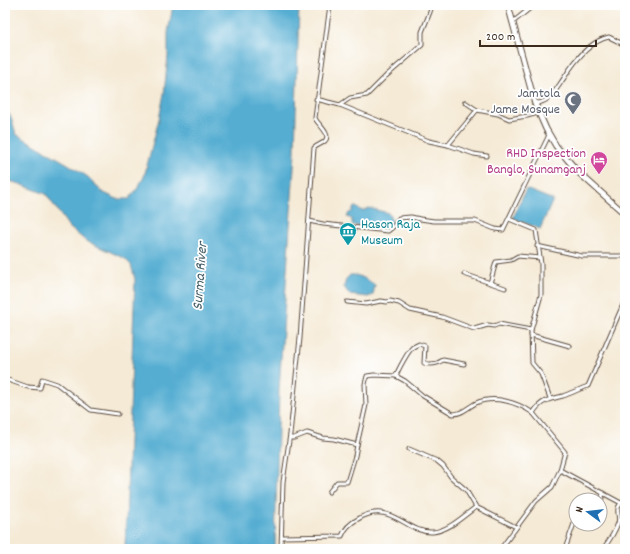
<svg xmlns="http://www.w3.org/2000/svg" width="630" height="554" font-family="Dekko,sans-serif">
<style>
.water{fill:#55add2;stroke:#486c78}
.lines{fill:none;stroke-linecap:round;stroke-linejoin:round}
.street-casing{stroke:#57473a;stroke-width:5}
.primary-casing{stroke:#57473a;stroke-width:7}
.street{stroke:#fff;stroke-width:3}
.primary{stroke:#fff;stroke-width:5}
.labels{text-anchor:middle;stroke-width:3.5;stroke-linejoin:round;paint-order:stroke}
.worship-label{font-size:14px;fill:#5b616d;stroke:#fff;text-anchor:end}
.hotel-label{font-size:14px;fill:#b23c85;stroke:#fff;text-anchor:end}
.culture-label{font-size:14px;fill:#0d838f;stroke:#fff;text-anchor:start}
.water-label{font-size:15px;font-style:italic;fill:#455e66;stroke:#fff}
</style>
<rect width="100%" height="100%" fill="#fff"/>
<filter id="ink" filterUnits="userSpaceOnUse"><feTurbulence type="fractalNoise" baseFrequency=".025" numOctaves="2"/><feDisplacementMap in="SourceGraphic" scale="8" xChannelSelector="R" yChannelSelector="G"/><feConvolveMatrix kernelMatrix="1 2 1 2 8 2 1 2 1" color-interpolation-filters="sRGB"/></filter>
<filter id="wash" filterUnits="userSpaceOnUse"><feTurbulence type="fractalNoise" baseFrequency=".012" numOctaves="4" result="noise"/><feDisplacementMap in="SourceGraphic" scale="16" xChannelSelector="R" yChannelSelector="G"/><feGaussianBlur stdDeviation="0.9" result="paint"/><feColorMatrix in="noise" values="0 0 0 0 0 0 0 0 0 0 0 0 0 0 0 0 0 1.4 0 .05"/><feComposite in="paint" operator="in"/></filter>
<g filter="url(#wash)">
<rect width="100%" height="100%" fill="#f5ead6"/>
<g class="water">
<polygon points="173,5 299,5 295,152 279,389 275,549 125,549 135,279 131,265 124,258 86,241 69,227 46,194 17,183 5,180 5,108 11,117 16,134 68,164 88,177 102,192 117,199 129,199 137,189 144,177 159,119 164,94 168,56 168,33"/>
<polygon points="526,189 553,200 540,229 513,218"/>
<polygon points="356,207 362,211 369,208 388,213 393,223 387,230 352,225 352,219 347,217 349,213 352,212 353,208"/>
<path d="M350,275C360,274 367,280 375,285L373,295L368,297L350,295L344,287L346,279Z"/>
</g>
</g>
<g filter="url(#ink)">
<g class="lines">
<defs>
<g id="street">
<polyline points="513,22 534,5"/>
<polyline points="316,99 340,105 350,98 367,95 386,76 422,45 422,32 430,12 432,5"/>
<polyline points="465,102 477,110 498,114 509,119 527,116 538,113"/>
<path d="M535,104C539,103 543,102 546,100C554,95 559,85 564,78C574,62 589,41 609,37L625,45"/>
<polyline points="340,105 429,141 448,145 474,154 487,156"/>
<polyline points="448,145 477,110"/>
<polyline points="509,219 536,230 541,264 541,295 531,330 532,363 541,374 550,398"/>
<polyline points="309,221 323,224 388,231 394,226 399,218 411,217 420,219 434,221 475,221 495,229 503,230 549,135"/>
<polyline points="537,246 582,256 625,256"/>
<polyline points="464,274 505,288"/>
<polyline points="490,283 496,262 511,260 518,256 540,258"/>
<polyline points="347,302 366,304 381,301 387,302 390,301 399,303 410,310 442,317 474,329 488,325 494,326 499,324 531,330"/>
<polyline points="531,335 570,346"/>
<path d="M396,376C398,370 408,351 413,347C415,346 417,345 419,344L425,346L424,363C430,365 437,364 443,360L464,364"/>
<polyline points="5,379 28,387 40,388 42,379 57,384 91,410 118,414"/>
<path d="M533,413C541,400 550,399 563,396C571,393 580,389 588,386L625,300"/>
<polyline points="290,438 294,438 307,433 323,438 334,439 357,445 355,456 347,482 337,482 329,492"/>
<path d="M357,445L366,405L365,384L367,376L374,375L396,376L405,381L423,396L453,414C463,414 468,407 476,403C494,395 517,402 533,413L565,452L560,470L552,487L536,501L502,547"/>
<polyline points="409,449 437,461 443,466 451,477 466,490 476,507 516,527"/>
<polyline points="560,470 621,503"/>
<polyline points="600,507 603,493"/>
<path d="M282,537L342,536C345,528 350,523 358,519C391,499 406,534 433,532C450,530 463,516 476,507"/>
<path d="M281,549L283,482L290,434L300,338L314,148C317,145 322,144 325,141C332,134 317,124 315,118L330,5"/>
<polyline points="565,549 576,518"/>
<path d="M603,549C609,541 615,532 618,523C621,514 612,509 625,500"/>
</g>
<polyline id="primary" points="508,5 535,104 546,129 556,146 578,172 625,214"/>
</defs>
<use href="#street" class="street-casing"/>
<use href="#primary" class="primary-casing"/>
<use href="#street" class="street"/>
<use href="#primary" class="primary"/>
</g>
</g>
<defs>
<symbol id="mosque-pin" viewBox="-11 -11 22 30"><path d="M0 17L-7.5 6A9.5 9.5 0 1 1 7.5 6Z" fill="#6b7280" stroke="#fff"/><path d="M3.5-4.9A6 6 0 1 0 3.5 4.9A5 5 0 1 1 3.5-4.9Z" fill="#fff"/></symbol>
<symbol id="hotel-pin" viewBox="-11 -11 22 30"><path d="M0 17L-7.5 6A9.5 9.5 0 1 1 7.5 6Z" fill="#d1479c" stroke="#fff"/><path d="M-6-4.5h1.5V1H6V5H4.5V3h-9V5H-6ZM-4 0a1.8 1.8 0 1 1 3.6 0ZM.5 0V-2.5h3Q6-2.5 6 0Z" fill="#fff"/></symbol>
<symbol id="museum-pin" viewBox="-11 -11 22 30"><path d="M0 17L-7.5 6A9.5 9.5 0 1 1 7.5 6Z" fill="#0f9aa8" stroke="#fff"/><path d="M0-6L6-3V-2H-6V-3ZM-5-1h2V3h-2ZM-1-1h2V3h-2ZM3-1h2V3H3ZM-6 4H6V6H-6Z" fill="#fff"/></symbol>
</defs>
<g fill-rule="evenodd">
<use href="#mosque-pin" x="563" y="90" width="20" height="27"/>
<use href="#hotel-pin" x="589" y="150" width="20" height="27"/>
<use href="#museum-pin" x="338" y="221" width="20" height="27"/>
</g>
<g class="labels">
<g class="worship-label">
<text x="560" y="97">Jamtola<tspan x="560" dy="16">Jame Mosque</tspan></text>
</g>
<g class="hotel-label">
<text x="586" y="157">RHD Inspection<tspan x="586" dy="16">Banglo, Sunamganj</tspan></text>
</g>
<g class="culture-label">
<text x="361" y="228">Hason Raja<tspan x="361" dy="16">Museum</tspan></text>
</g>
<g class="water-label">
<text transform="translate(199 276) rotate(-86)" y="5">Surma River</text>
</g>
</g>
<rect width="630" height="554" fill="none" stroke="#fff" stroke-width="20"/>
<g transform="translate(588 512) rotate(285)"><circle r="19" fill="#ffffff" stroke="#b1aaa5"/>
<path d="M0-3L7 15L0 10L-7 15Z" fill="#1f6fb2"/>
<text y="-6" font-size="11" font-weight="bold" text-anchor="middle" fill="#3b2a1e">N</text>
</g>
<path d="M480 40v6h116v-6" fill="none" stroke="#3b2a1e" stroke-width="2"/>
<text x="486" y="40" font-size="12" fill="#3b2a1e" stroke="#ffffff" stroke-width="3" paint-order="stroke">200 m</text>
</svg>
